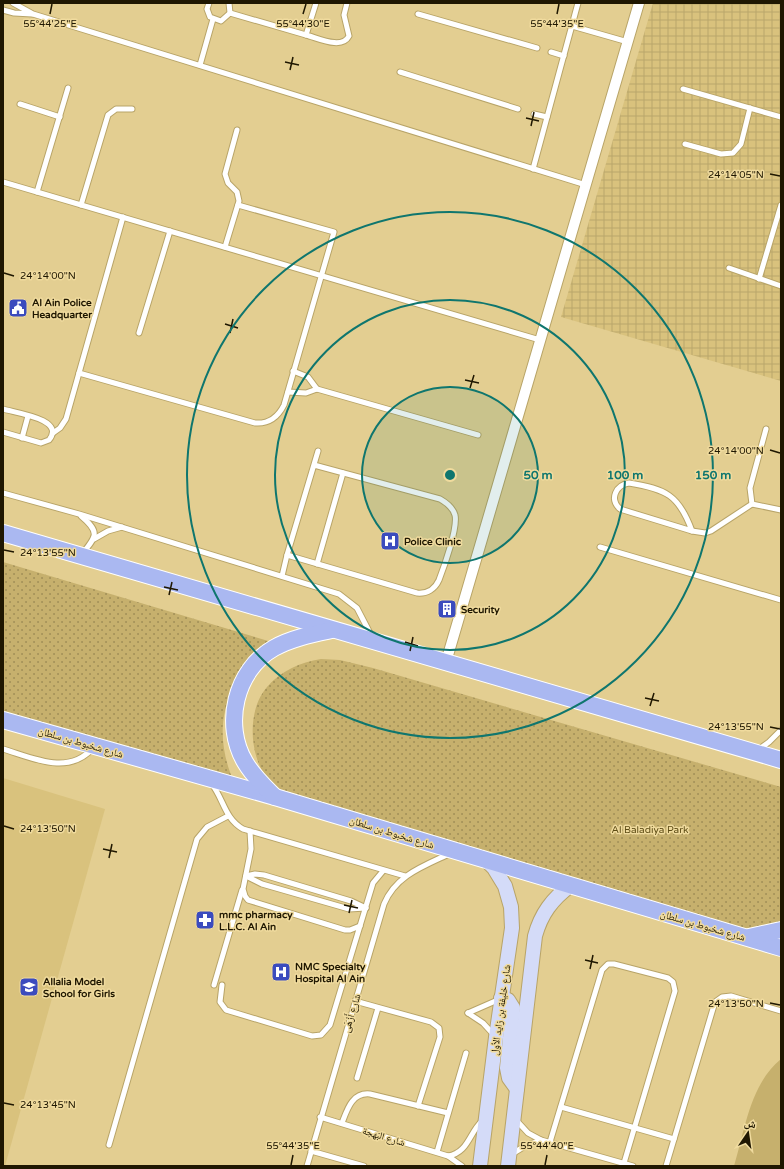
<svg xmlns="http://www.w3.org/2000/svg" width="784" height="1169" font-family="'Varela Round','Noto Naskh Arabic',sans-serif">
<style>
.built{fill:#d9c27d}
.industrial{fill:url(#industrial-grid)}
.park{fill:url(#park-dots)}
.garden{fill:#c6b06d}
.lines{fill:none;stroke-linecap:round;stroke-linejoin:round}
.lane-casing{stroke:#b8a468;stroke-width:7}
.street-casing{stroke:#b8a468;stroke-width:12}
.secondary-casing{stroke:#b8a468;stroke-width:16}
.primary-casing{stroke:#fff;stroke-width:18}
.lane{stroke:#fff;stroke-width:5}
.street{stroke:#fff;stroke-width:10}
.secondary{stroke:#d4dbf8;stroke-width:14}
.primary{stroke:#aab8f1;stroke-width:16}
.ticks{fill:none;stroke:#1f1701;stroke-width:1.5}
.ring{fill:none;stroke:#0f766e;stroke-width:2}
.labels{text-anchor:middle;stroke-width:3;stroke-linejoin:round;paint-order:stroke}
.poi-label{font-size:10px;font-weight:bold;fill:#1f1701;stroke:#f0db9e;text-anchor:start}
.street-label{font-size:10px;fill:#1f1701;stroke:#f0db9e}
.park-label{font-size:10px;fill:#5d4c15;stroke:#f0db9e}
.ticks-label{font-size:10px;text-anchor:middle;fill:#1f1701;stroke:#f0db9e;stroke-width:3;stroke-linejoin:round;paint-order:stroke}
.centre{fill:#0f766e;stroke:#f0db9e;stroke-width:2}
.ring-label{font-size:12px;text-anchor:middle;font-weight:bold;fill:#0f766e;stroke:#f0db9e;stroke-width:3;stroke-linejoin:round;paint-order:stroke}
</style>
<defs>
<pattern id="industrial-grid" width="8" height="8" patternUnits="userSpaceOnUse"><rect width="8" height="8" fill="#d9c27d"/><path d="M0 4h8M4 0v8" fill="none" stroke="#baa66a"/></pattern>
<pattern id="park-dots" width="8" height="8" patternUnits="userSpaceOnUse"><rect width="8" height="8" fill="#c6b06d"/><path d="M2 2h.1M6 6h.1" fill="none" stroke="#a08e57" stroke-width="1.8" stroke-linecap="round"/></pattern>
</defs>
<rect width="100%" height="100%" fill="#e3ce91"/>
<polygon class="built" points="3,778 105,809 5,1166 3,1166"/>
<polygon class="industrial" points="653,3 781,3 781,381 561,317"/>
<g class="park">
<path d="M3,562L275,643C264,656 242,675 234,688C217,718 221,753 234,782L3,716Z"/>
<path d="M321,659L340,660L373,668L781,787V930L747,934L287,794C283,792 278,790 274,786C249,764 245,712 267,687C281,671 300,662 321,659Z"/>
</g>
<path class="garden" d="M781,1059V1166H734C745,1130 750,1084 781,1059Z"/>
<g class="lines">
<defs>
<g id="lane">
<polyline points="13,3 33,14 586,185"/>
<polyline points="209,3 207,9 210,17 221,21 230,13 229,3"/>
<path d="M316,3L306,35C318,38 342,50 349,36L344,15L347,3"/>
<polyline points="3,10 14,13 32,14"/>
<polyline points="230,13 306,35"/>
<polyline points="418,14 537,48"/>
<polyline points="572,26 628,42"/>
<polyline points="551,52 564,56"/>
<polyline points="200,65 213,19"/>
<polyline points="400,72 518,109"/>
<polyline points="683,89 781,117"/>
<polyline points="20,104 60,117"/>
<polyline points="534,114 547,117"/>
<polyline points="685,144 721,154 733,153 741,144 750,108"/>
<polyline points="533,169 578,3"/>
<polyline points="3,182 540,340"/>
<polyline points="37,192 68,88"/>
<polyline points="81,205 108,115 116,109 132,109"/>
<polyline points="225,247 239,201 237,192 228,183 225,174 237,130"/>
<polyline points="729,268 781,286"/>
<polyline points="759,279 781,205"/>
<polyline points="139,333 170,231"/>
<polyline points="293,371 308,377 317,389"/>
<path d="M79,373L255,423C268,424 278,417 284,405L334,232L238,205"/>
<polyline points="288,392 306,393 317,389 478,435"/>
<path d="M3,409C16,413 66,419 49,440L41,443L3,432"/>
<polyline points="766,429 750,488 752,504 781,510"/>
<polyline points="53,433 60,428 66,419 123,217"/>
<polyline points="22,438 28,416"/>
<path d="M314,465L440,499C447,503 453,508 455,515C458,528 444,567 439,580C435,589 427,594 417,593L287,555L318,451"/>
<path d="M629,483C666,489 679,495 692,531L620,509C609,499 616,485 629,483Z"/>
<polyline points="3,493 79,514 339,594 357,608 372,637"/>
<path d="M81,516C100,532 97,536 82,554"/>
<polyline points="692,531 705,533 711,531 752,504"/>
<polyline points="94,539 108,531 122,527"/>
<polyline points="600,547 781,600"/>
<polyline points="317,564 343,473"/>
<polyline points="282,576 287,555"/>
<path d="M3,749C33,758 68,776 93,748"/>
<polyline points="758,750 769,742 781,730"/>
<path d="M211,783C224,799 224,818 243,829L405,876"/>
<polyline points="250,831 251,849 243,889 245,896 248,900 345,930 350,930 360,926"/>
<polyline points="246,876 255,874 264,875 351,901 366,908"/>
<polyline points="246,876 262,884 349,909 366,908"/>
<polyline points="214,985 242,890"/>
<polyline points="222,985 220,1002 226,1010 312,1036 321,1035 330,1025 373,883 383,871"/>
<polyline points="355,1001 431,1022 439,1028 440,1037 418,1106"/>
<polyline points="468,1013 483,1023 494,1035"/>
<polyline points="468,1013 500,999"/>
<polyline points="357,1078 378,1008"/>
<polyline points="561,1107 674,1139"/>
<polyline points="320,1117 448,1156 462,1166"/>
<polyline points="517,1121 528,1133 541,1140 633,1166"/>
<path d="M342,1123C347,1110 352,1092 370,1094L448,1113"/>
<polyline points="550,1142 602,970 608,964 614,964 668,978 673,982 675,991 624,1163"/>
<polyline points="109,1145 197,839 207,827 228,816"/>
<polyline points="311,1151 364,1166"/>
<polyline points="437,1152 466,1053"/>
<polyline points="512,1154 525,1146 541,1140"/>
<path d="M448,1156C468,1153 469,1133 482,1121"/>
<path d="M307,1166L384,904C396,875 424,866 451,853"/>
<polyline points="666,1166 715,1002 722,997 731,996 781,1011"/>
</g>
<polyline id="street" points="446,662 639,3"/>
<g id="secondary">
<polyline points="501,998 508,1000 513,1008 507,1068 509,1078 517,1089"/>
<polyline points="480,1166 496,1037 512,928 511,907 505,886 494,868 486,860"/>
<path d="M508,1166L535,936C541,914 552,899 571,885"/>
</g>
<g id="primary">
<polyline points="3,533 781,760"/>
<polyline points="3,720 275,797 781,948"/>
<path d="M275,797C264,786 253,776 245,762C223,725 235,670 274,648C292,638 313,634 332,630"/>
<polyline points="749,937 781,930"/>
</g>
</defs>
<use href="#lane" class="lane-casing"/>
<use href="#street" class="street-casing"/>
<use href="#secondary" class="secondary-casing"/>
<use href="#primary" class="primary-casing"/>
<use href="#lane" class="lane"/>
<use href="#street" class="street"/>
<use href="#secondary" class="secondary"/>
<use href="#primary" class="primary"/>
</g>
<path class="ticks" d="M50,14L52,4M303,14L306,4M557,14L559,4M285,62L299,65M290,70L293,57M526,118L539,121M531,126L534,112M770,174L780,176M4,273L14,276M225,324L238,328M230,333L233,319M465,380L479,383M470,388L474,375M770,450L780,453M4,550L14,552M164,587L178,590M169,595L172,582M405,642L418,646M410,651L413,637M645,698L659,701M650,706L654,693M770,727L780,729M4,826L14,829M103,849L117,852M109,858L112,844M344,905L358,908M349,913L352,900M585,960L598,963M590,969L593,955M770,1003L780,1005M4,1103L14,1105M291,1165L293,1155M545,1165L547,1155"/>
<circle cx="450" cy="475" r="88" fill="#0f766e" fill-opacity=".12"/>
<g class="ring">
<circle cx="450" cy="475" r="88"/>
<circle cx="450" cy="475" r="175"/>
<circle cx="450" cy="475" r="263"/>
</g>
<defs>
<symbol id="civic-square" viewBox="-11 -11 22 22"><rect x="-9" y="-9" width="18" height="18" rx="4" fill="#3b4bbe" stroke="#f0db9e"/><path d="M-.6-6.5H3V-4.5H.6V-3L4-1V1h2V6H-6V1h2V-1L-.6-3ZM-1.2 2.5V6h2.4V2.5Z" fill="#fff"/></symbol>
<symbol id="hospital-square" viewBox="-11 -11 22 22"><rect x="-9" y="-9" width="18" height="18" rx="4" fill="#3b4bbe" stroke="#f0db9e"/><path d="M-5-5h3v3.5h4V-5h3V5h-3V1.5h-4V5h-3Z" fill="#fff"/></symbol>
<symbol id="building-square" viewBox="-11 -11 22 22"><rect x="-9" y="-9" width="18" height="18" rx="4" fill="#3b4bbe" stroke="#f0db9e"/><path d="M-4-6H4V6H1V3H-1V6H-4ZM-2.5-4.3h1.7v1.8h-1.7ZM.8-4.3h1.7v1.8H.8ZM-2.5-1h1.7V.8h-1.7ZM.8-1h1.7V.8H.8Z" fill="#fff"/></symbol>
<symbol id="pharmacy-square" viewBox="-11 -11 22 22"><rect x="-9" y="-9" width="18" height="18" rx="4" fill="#3b4bbe" stroke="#f0db9e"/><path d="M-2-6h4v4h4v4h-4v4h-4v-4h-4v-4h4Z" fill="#fff"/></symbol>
<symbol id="school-square" viewBox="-11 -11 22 22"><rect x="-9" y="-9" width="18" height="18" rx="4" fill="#3b4bbe" stroke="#f0db9e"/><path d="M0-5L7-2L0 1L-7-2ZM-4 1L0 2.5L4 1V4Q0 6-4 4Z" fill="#fff"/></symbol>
</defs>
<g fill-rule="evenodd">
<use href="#civic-square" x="7" y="297" width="22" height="22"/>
<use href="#hospital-square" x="379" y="530" width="22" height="22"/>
<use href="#building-square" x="436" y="598" width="22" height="22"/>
<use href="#pharmacy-square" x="194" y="909" width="22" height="22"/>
<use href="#hospital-square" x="270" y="961" width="22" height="22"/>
<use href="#school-square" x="18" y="976" width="22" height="22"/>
</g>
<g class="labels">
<g class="poi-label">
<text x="32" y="306">Al Ain Police<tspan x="32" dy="12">Headquarter</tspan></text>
<text x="404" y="545">Police Clinic</text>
<text x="461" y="613">Security</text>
<text x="219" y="918">mmc pharmacy<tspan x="219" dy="12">L.L.C. Al Ain</tspan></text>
<text x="295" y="970">NMC Specialty<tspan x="295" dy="12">Hospital Al Ain</tspan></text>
<text x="43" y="985">Allalia Model<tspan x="43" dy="12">School for Girls</tspan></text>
</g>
<g class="street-label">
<text transform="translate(81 742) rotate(16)" y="4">شارع شخبوط بن سلطان</text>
<text transform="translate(392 832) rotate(17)" y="4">شارع شخبوط بن سلطان</text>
<text transform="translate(703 925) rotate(16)" y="4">شارع شخبوط بن سلطان</text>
<text transform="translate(500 1010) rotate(-82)" y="4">شارع خليفة بن زايد الأول</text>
<text transform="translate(351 1013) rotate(-73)" y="4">شارع أَزْهَى</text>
<text transform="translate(384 1136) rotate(17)" y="4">شارع البَهجة</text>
</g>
<g class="park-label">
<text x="650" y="833">Al Baladiya Park</text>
</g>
</g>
<g class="ticks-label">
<text x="303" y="27">55°44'30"E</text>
<text x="50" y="27">55°44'25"E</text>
<text x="557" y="27">55°44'35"E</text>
<text x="736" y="178">24°14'05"N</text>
<text x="48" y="279">24°14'00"N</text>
<text x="736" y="454">24°14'00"N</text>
<text x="48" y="556">24°13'55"N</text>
<text x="736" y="730">24°13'55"N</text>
<text x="48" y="832">24°13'50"N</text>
<text x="736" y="1007">24°13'50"N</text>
<text x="48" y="1108">24°13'45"N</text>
<text x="293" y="1149">55°44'35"E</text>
<text x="547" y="1149">55°44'40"E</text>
</g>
<circle cx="450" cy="475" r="6" class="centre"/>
<g class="ring-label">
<text x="538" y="479">50 m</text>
<text x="625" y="479">100 m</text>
<text x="713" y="479">150 m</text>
</g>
<rect width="784" height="1169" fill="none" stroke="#1f1701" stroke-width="8"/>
<g transform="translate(748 1133) rotate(13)" stroke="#f0db9e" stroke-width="3" paint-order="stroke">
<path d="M0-3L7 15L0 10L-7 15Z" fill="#1f1701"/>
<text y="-6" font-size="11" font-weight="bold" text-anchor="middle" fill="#1f1701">ش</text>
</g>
</svg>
